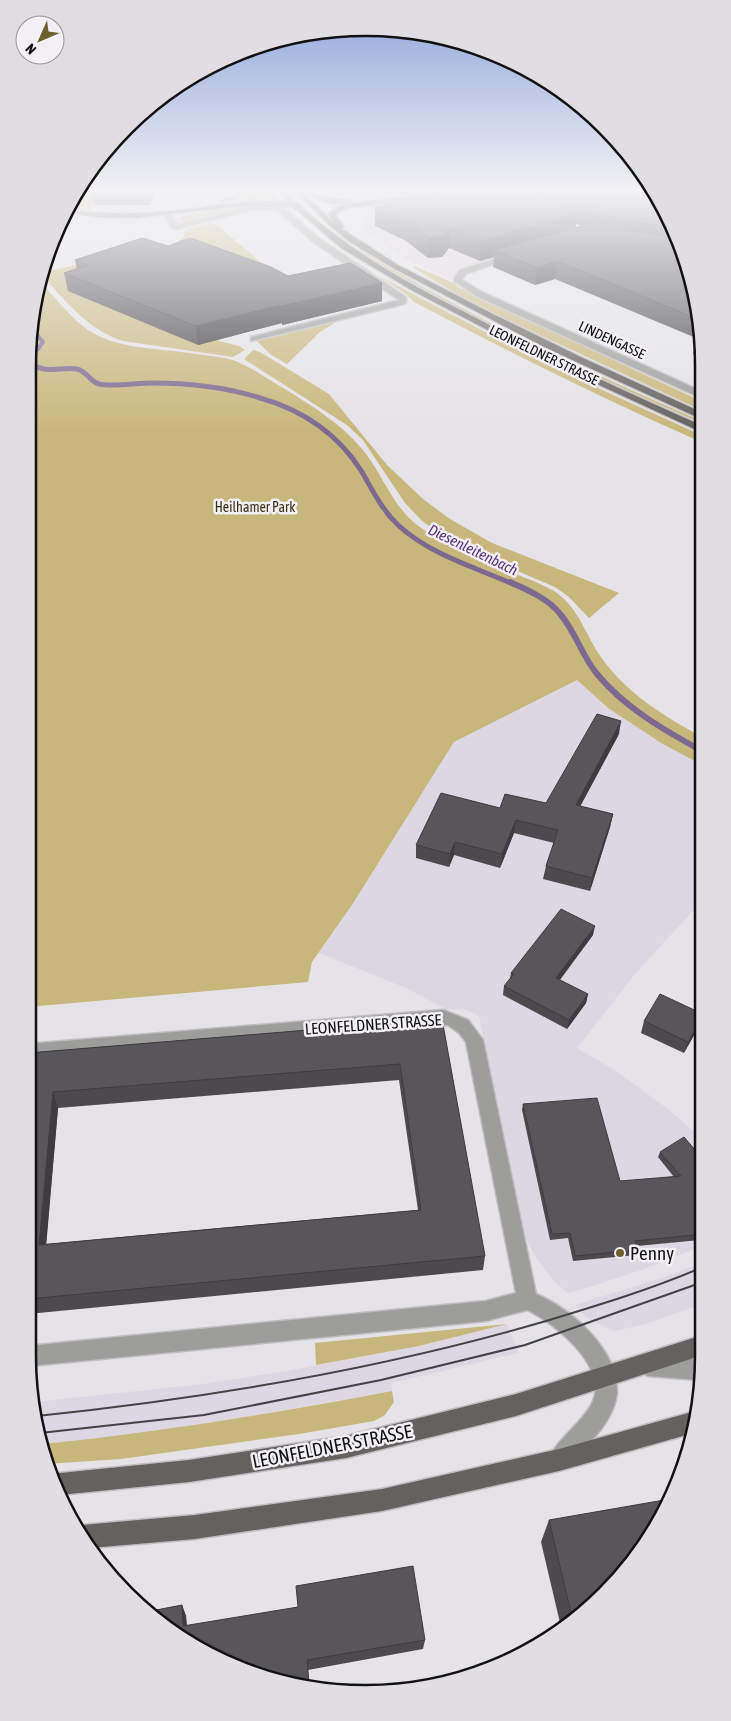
<svg xmlns="http://www.w3.org/2000/svg" width="731" height="1721" font-family="'Asap Condensed',sans-serif">
<style>
.built{fill:#dcd7e3}
.green{fill:#c8b77c}
.lines{fill:none;stroke-linecap:round;stroke-linejoin:round}
.stream-far2{stroke:#7b6990;stroke-width:4}
.stream-far1{stroke:#7b6990;stroke-width:5}
.stream{stroke:#7b6990;stroke-width:6}
.minor-casing{stroke:#bfbdc1;stroke-width:3}
.primary-casing{stroke:#bfbdc1;stroke-width:3}
.minor{fill:#9d9d9b;fill-rule:evenodd}
.primary{fill:#63625f;fill-rule:evenodd}
.tram{stroke:#434244;stroke-width:2}
.wall{fill:#4c4a4d;fill-rule:evenodd}
.shaded-wall{fill:#3e3c3f}
.building{fill:#58565a;stroke:#3e3c3f;fill-rule:evenodd}
.poi-dot{fill:#6e602d;stroke:#f2f0f5;stroke-width:2}
.labels{text-anchor:middle;stroke-width:5;stroke-linejoin:round;paint-order:stroke}
.far-street-label{font-size:14px;fill:#131213;stroke:#f2f0f5}
.far-park-label{font-size:14px;fill:#3a3215;stroke:#f2f0f5}
.far-water-label{font-size:15px;font-style:italic;fill:#58367b;stroke:#f2f0f5}
.street-label{font-size:16px;fill:#131213;stroke:#f2f0f5}
.near-poi-label{font-size:19px;fill:#131213;stroke:#f2f0f5;text-anchor:start}
.near-street-label{font-size:19px;fill:#131213;stroke:#f2f0f5}
.rim{fill:none;stroke:#131213;stroke-width:2.5}
</style>
<rect width="100%" height="100%" fill="#e5e3e7"/>
<g class="built">
<polygon points="100,191 241,191 223,199 179,210 143,213 90,212"/>
<polygon points="325,191 407,191 416,194 351,199"/>
<polygon points="384,207 563,236 462,270 454,275 452,280 411,262 365,230 362,226 365,217 361,209"/>
<polygon points="577,680 608,708 661,743 702,765 702,901 635,974 577,1048 616,1071 668,1109 703,1140 703,1246 641,1270 577,1291 567,1293 552,1279 535,1256 523,1232 479,1016 468,1010 446,1009 406,988 319,953 352,905 454,742"/>
<polygon points="703,1262 703,1305 701,1306 688,1309 643,1325 613,1331 586,1317 575,1305 668,1276"/>
<polygon points="507,1324 519,1353 391,1383 392,1391 207,1424 123,1436 42,1444 35,1402 203,1384 287,1371 419,1346"/>
</g>
<g class="green">
<polygon points="77,191 100,191 90,212 68,208"/>
<polygon points="253,191 273,191 279,199 222,206"/>
<polygon points="256,205 195,221 184,222 179,218 186,215"/>
<path d="M211,223L219,227L300,295L206,331L219,341L239,346L245,350L233,357L123,341C88,330 67,302 42,276L43,272L184,243L178,241L183,238L185,230Z"/>
<path d="M361,250C469,317 585,370 701,421V423C587,373 463,318 358,251Z"/>
<polygon points="414,266 454,283 460,288 701,401 701,410 514,323 458,295 414,268"/>
<path d="M379,276L552,367L701,435V442C603,399 509,352 414,302L406,294Z"/>
<path d="M41,283C56,298 71,318 88,330C117,349 156,348 189,353C206,356 227,356 242,364C257,371 271,381 285,389C315,408 345,426 366,454C384,478 393,506 417,525C448,548 484,560 518,575C533,581 551,587 563,598C581,615 587,637 601,657C626,693 664,716 702,737V765L661,743L608,708L577,680L454,742L352,905L312,962L308,982L28,1007V365Z"/>
<polygon points="336,322 320,332 287,364 270,354 257,341"/>
<polygon points="253,350 260,352 329,394 387,465 423,499 450,519 492,543 619,593 589,618 569,597 555,587 475,553 450,540 422,521 405,503 363,440 347,425 244,359"/>
<polygon points="507,1324 419,1346 316,1365 315,1343"/>
<path d="M392,1391L394,1402L385,1415L374,1421L299,1434L121,1459L46,1464L42,1444C160,1432 276,1413 392,1391Z"/>
</g>
<g class="lines">
<polyline class="stream-far2" points="31,362 32,357 43,342 33,330"/>
<path class="stream-far1" d="M31,361C41,376 62,366 77,369C87,371 90,382 99,384C115,387 135,383 152,383C188,383 226,387 260,398C303,410 339,435 362,472C373,491 382,510 398,525C429,554 474,567 513,584"/>
<path class="stream" d="M510,582C528,590 549,599 561,615C576,633 582,656 597,674C625,708 664,730 702,751"/>
<defs>
<g id="minor">
<polygon points="267,205 282,206 319,238 406,297 406,303 393,307 251,341 251,337 399,300 313,242 277,210 250,210 175,230 171,228 164,214 171,212 177,225 250,206"/>
<polygon points="509,254 516,256 466,274 462,280 482,292 701,391 701,398 476,296 454,281 455,276 460,270"/>
<path d="M443,1010L468,1020L483,1040L536,1294C571,1309 618,1349 617,1392C616,1409 604,1427 593,1439C584,1451 574,1464 560,1470L552,1467L549,1459C557,1439 580,1425 591,1405C612,1369 555,1323 527,1310L486,1321L29,1366L28,1346L486,1301L516,1293L466,1042L459,1033L448,1025L28,1058V1044Z"/>
<polygon points="648,1354 703,1360 699,1380 648,1376 641,1372 637,1365 641,1358"/>
</g>
<g id="primary">
<polygon points="241,191 250,191 227,203 220,201"/>
<path d="M278,191H285C342,249 413,286 484,322C555,359 628,393 701,425V432L549,362L413,291L341,248L293,207L245,206L132,218L99,217L65,213L67,209C105,215 143,214 182,210C217,206 252,198 288,202Z"/>
<path d="M295,191H302L333,222L328,214C333,208 338,206 346,204L449,191H465L425,199L347,208L336,214L344,227L342,229L398,265L493,314L583,358L701,412V419L546,348L393,268L350,242L330,226Z"/>
<path d="M304,191C313,191 319,196 328,198C336,200 346,197 353,201C340,209 314,201 304,191Z"/>
<polygon points="703,1335 703,1355 516,1416 346,1458 189,1482 59,1495 50,1474 189,1460 346,1436 516,1394"/>
<polygon points="692,1412 694,1413 690,1434 559,1471 382,1511 195,1539 90,1548 75,1528 82,1525 195,1515 382,1489 559,1449"/>
</g>
</defs>
<use href="#minor" class="minor-casing"/>
<use href="#primary" class="primary-casing"/>
<use href="#minor" class="minor"/>
<use href="#primary" class="primary"/>
<g class="tram">
<path d="M37,1416C209,1398 379,1370 546,1321C599,1305 652,1289 703,1267"/>
<polyline points="40,1433 204,1415 381,1380 525,1345 703,1282"/>
</g>
</g>
<g class="wall">
<polygon points="92,191 202,191 202,192 155,192 150,205 94,205"/>
<path d="M391,191H652L669,216L701,321V357L693,354L696,338L555,279L535,285L493,267L494,257L480,261L449,248L442,257L428,258L406,241L375,226V207L427,196V192L405,195ZM576,224L581,226L576,227Z"/>
<polygon points="168,246 288,276 382,301 282,325 282,323 198,345 68,291 64,273 77,269 75,260"/>
<polygon points="619,734 580,806 613,814 610,827 590,891 543,879 546,866 554,843 514,833 500,868 454,855 449,867 416,858 416,845 500,808 546,803"/>
<polygon points="593,935 560,980 588,994 586,1003 567,1029 503,995 504,986 510,978 511,973"/>
<path d="M442,1019L485,1256L483,1270L28,1314V1053ZM399,1080L418,1210L46,1244L58,1108Z"/>
<polygon points="644,1021 699,1026 684,1053 641,1033"/>
<polygon points="703,1058 703,1075 698,1070"/>
<polygon points="523,1104 620,1181 674,1177 658,1157 660,1152 702,1158 703,1157 703,1238 700,1240 637,1246 638,1250 636,1255 573,1261 568,1238 550,1240 522,1110"/>
<polygon points="549,1520 620,1578 561,1627 541,1542"/>
<polygon points="182,1605 186,1616 187,1625 425,1640 423,1649 308,1670 310,1687 300,1687 197,1648 151,1611"/>
</g>
<g class="shaded-wall">
<polygon points="148,191 155,191 150,205"/>
<polygon points="405,191 427,191 427,192 405,195"/>
<polygon points="586,207 584,223 582,226 584,210"/>
<polygon points="577,213 575,233 495,250 494,257 480,261 481,241"/>
<polygon points="450,227 449,248 442,257 428,258 429,238"/>
<polygon points="557,261 555,279 535,285 537,268"/>
<polygon points="382,283 382,301 282,325 282,323 198,345 196,326 281,305"/>
<polygon points="621,721 619,734 574,818 576,805"/>
<polygon points="613,814 610,827 590,891 592,878"/>
<polygon points="516,820 514,833 500,868 502,854"/>
<polygon points="455,842 454,855 449,867 450,854"/>
<polygon points="595,926 593,935 554,987 556,978"/>
<polygon points="588,994 586,1003 567,1029 569,1020"/>
<polygon points="703,1016 699,1026 684,1053 688,1042"/>
<polygon points="53,1092 58,1108 45,1259 39,1245"/>
<polygon points="182,1605 186,1616 187,1636 183,1626"/>
</g>
<g class="building">
<polygon points="452,191 529,191 568,211 577,213 481,241 450,227 443,236 429,238 406,221 375,207"/>
<polygon points="543,191 652,191 659,202 657,203 660,203 669,216 673,229 605,216 595,213 592,207 586,207 584,210"/>
<polygon points="592,221 637,232 675,236 700,320 557,261 537,268 495,250 588,224"/>
<polygon points="142,238 168,246 190,238 271,267 288,276 350,263 382,283 281,306 281,305 196,326 64,273 88,265 75,260"/>
<polygon points="597,714 621,721 576,805 613,814 592,878 546,866 558,830 516,820 502,854 455,842 450,854 416,845 441,793 500,808 505,794 546,803"/>
<polygon points="561,909 595,926 556,978 588,994 569,1020 504,986 514,974 511,973"/>
<polygon points="660,994 703,1014 703,1016 688,1042 644,1021"/>
<path d="M442,1019L485,1256L28,1299V1053ZM400,1064L421,1210L39,1245L53,1092Z"/>
<polygon points="597,1098 620,1181 681,1176 660,1152 684,1137 702,1158 703,1157 703,1234 635,1241 638,1250 575,1256 570,1233 552,1234 523,1104"/>
<polygon points="670,1499 658,1524 620,1578 572,1617 549,1520"/>
<polygon points="413,1566 425,1640 307,1660 309,1684 297,1686 197,1648 151,1611 182,1605 183,1626 298,1607 296,1586"/>
<polygon points="549,1636 544,1641 543,1637"/>
</g>
<linearGradient id="sky" x2="0" y2="1"><stop stop-color="#8ea5da"/><stop offset="0.44" stop-color="#f3f2f4"/><stop offset="1" stop-color="#f3f2f4" stop-opacity="0"/></linearGradient>
<rect width="731" height="432" fill="url(#sky)"/>
<circle class="poi-dot" cx="620" cy="1253" r="5"/>
<g class="labels">
<g class="far-street-label">
<text transform="translate(612 340) rotate(25)" y="5">LINDENGASSE</text>
<text transform="translate(544 355) rotate(26)" y="5">LEONFELDNER STRASSE</text>
</g>
<g class="far-park-label">
<text x="255" y="512">Heilhamer Park</text>
</g>
<g class="far-water-label">
<text transform="translate(473 550) rotate(26)" y="5">Diesenleitenbach</text>
</g>
<g class="street-label">
<text transform="translate(373 1024) rotate(-4)" y="6">LEONFELDNER STRASSE</text>
</g>
<g class="near-poi-label">
<text x="630" y="1260">Penny</text>
</g>
<g class="near-street-label">
<text transform="translate(332 1446) rotate(-11)" y="7">LEONFELDNER STRASSE</text>
</g>
</g>
<path d="M0 0H731V1721H0ZM365 36H366A329 329 0 0 1 695 365V1356A329 329 0 0 1 366 1685H365A329 329 0 0 1 36 1356V365A329 329 0 0 1 365 36Z" fill="#e0dee3" fill-rule="evenodd"/>
<path class="rim" d="M365 36H366A329 329 0 0 1 695 365V1356A329 329 0 0 1 366 1685H365A329 329 0 0 1 36 1356V365A329 329 0 0 1 365 36Z"/>
<g transform="translate(40 40) rotate(225)"><circle r="24" fill="#f2f0f5" stroke="#99979b"/>
<path d="M0-4L9 19L0 12L-9 19Z" fill="#6e602d"/>
<text y="-8" font-size="14" font-weight="bold" text-anchor="middle" fill="#131213">N</text>
</g>
</svg>
